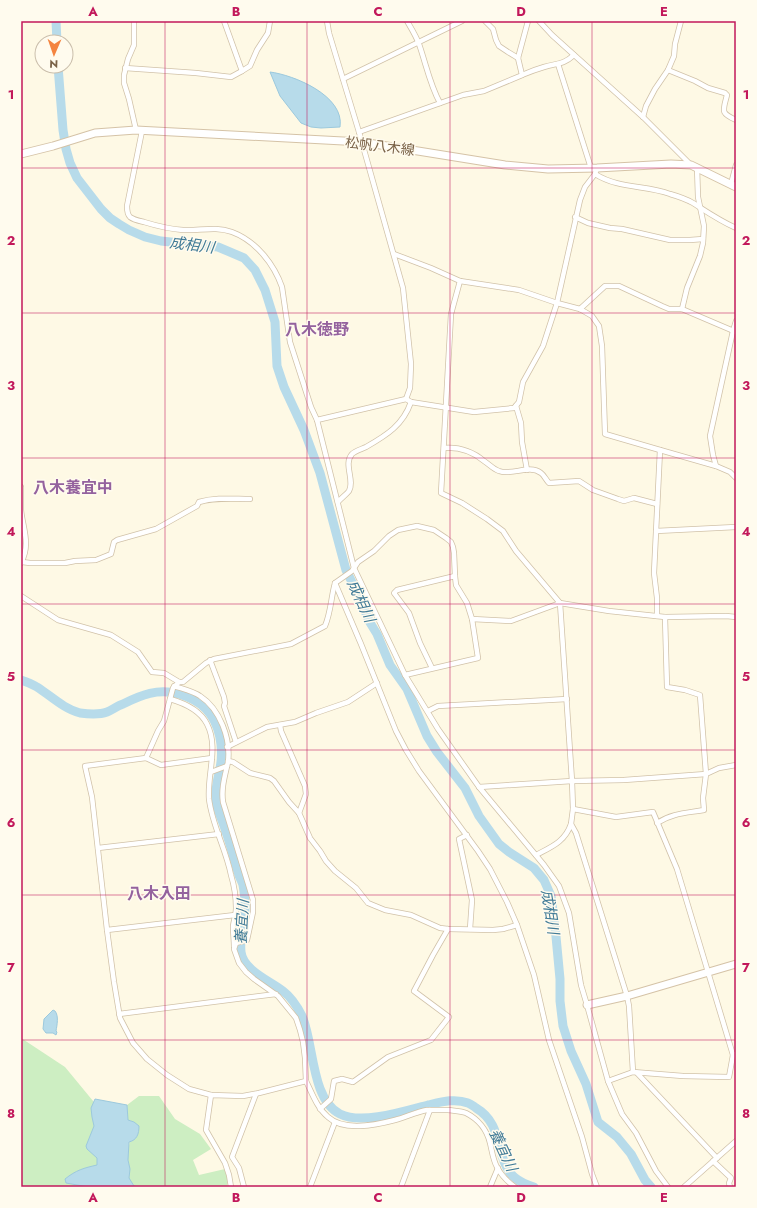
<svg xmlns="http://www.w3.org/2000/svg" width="757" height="1208" font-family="Jost,'Noto Sans JP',sans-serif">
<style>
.green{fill:#cdeec2}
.water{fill:#b7dbea;stroke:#9cc9dd}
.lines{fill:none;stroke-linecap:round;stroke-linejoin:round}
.river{stroke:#b7dbea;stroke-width:9}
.street-casing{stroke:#d1c2a9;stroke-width:6}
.secondary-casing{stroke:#d5c3a7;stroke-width:9}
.street{stroke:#fff;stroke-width:4.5}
.secondary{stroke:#fff;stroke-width:7}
.grid{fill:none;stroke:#c2185b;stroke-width:1;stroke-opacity:0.55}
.labels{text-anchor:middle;stroke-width:3;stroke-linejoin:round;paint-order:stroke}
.street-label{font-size:14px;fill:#7a6247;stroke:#fffbee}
.water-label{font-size:15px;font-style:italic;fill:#417b97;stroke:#fffbee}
.quarter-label{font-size:16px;font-weight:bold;fill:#94629e;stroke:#fffbee}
.neatline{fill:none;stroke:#c2185b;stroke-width:1.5}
.grid-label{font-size:13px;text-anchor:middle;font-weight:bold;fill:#c2185b}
</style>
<rect width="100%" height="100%" fill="#fef9e5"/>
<path class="green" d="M21,1038L65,1067L112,1124L129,1178C130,1171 128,1165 128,1158C128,1146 131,1134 134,1122L128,1120L127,1105L139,1096H159L175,1119L200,1134L211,1149L193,1160L199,1175L225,1169L228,1180L227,1187H138L134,1186L131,1182V1187H21Z"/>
<g class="water">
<path d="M270,72C294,75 345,96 340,127L321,128L311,127L301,123L280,96Z"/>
<path d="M53,1010L55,1011C59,1016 57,1025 56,1031L57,1032L56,1035L53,1033H46L43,1029L44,1019Z"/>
<path d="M95,1099L127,1105L128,1120L134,1122L139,1126C139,1134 137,1140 129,1142L128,1160L130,1169L129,1178L134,1186L138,1187H88L66,1183L65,1179C76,1170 84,1168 97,1165V1158L87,1149L86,1146L94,1126L92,1117L91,1108Z"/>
</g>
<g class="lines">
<g class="river">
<polyline points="56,21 57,42"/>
<polyline points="58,66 63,130 66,149 70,163 77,178 101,209 110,218 119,224 129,230 145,237 161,241 218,247 244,258 255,270 265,290 275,322 277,366 284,387 304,430 320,473 346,570 362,603 369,621 377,634 390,665 407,689 427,736 437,752 465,788 479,816 499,844 509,852 534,868 544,880 551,896 555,926 560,979 560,1001 563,1026 571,1051 586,1084 598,1122 617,1137 631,1154 645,1180 651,1187"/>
<path d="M21,680C27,682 32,684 37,687C51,696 64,709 80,713C88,714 99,715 107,712C112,710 117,706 123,704C141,695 158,688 179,694C189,697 198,701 206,709C220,723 224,749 220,768C218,779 215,788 216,799C217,810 222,819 225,829C230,843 234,858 238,872C239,877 242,881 243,885C244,891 245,897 245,903C246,920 239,936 241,952C243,970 270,981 283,991C291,997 297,1006 302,1016C314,1043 311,1100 340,1114C362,1125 405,1111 428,1105C441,1102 455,1098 468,1103C471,1104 473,1106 476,1108C505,1125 494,1158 514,1177C520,1182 527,1185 534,1187"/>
</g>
<defs>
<g id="street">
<polyline points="134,21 134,45 128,59 124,75 124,83 129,99 136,130"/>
<polyline points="327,21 329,33 359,132 403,288 411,364 410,388 406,399"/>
<path d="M407,21C411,28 416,36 419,44C426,64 430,85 440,103"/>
<polyline points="485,21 493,29 496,40 499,46 508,52 518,58"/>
<polyline points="539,21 552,35 643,117 691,165"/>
<polyline points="558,64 591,168"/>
<polyline points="125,68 196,73 231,77 242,71 224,21"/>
<path d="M668,70L695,81L708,88L725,93L727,95C723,111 720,113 736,120"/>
<polyline points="242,71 250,66 257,50 268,33 270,21"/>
<path d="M522,75C529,72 537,69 544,67C557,63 563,65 574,55"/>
<polyline points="343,79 462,21"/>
<polyline points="643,117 646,106 655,89 668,70 674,56 675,44 681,21"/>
<path d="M142,131L127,206C127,210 127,214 130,217C134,220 140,221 144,222C157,226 170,229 183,230C200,231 215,226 232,232C256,241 274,264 282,287L290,342L311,407L317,420"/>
<polyline points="359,132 463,95 484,91 520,76 522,75 518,58 528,21"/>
<polyline points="597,168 595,174 585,187 580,200 557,303 543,346 523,382 519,402 514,408 474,412 411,402 406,399 317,420 354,568 405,675 438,729 479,787 544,865 559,886 569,913 581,985 587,1005 608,1081 622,1114 636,1133 656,1171 668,1187"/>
<path d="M595,174C619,189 645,185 670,194C677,196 686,199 693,203C707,212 720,221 736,228"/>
<polyline points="731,184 736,165"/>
<polyline points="575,217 588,223 610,228 622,229 670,240 690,240 703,239"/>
<polyline points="394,254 431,268 460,281 519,290 557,303 580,309 592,316 599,326 602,346 605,434 660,450 716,466"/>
<polyline points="460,281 451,314 441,493 462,503 487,519 503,531 516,551 560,603 572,781 624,780 706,774 700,695 685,690 667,687 665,617"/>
<polyline points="580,309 605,286 619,286 662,306 669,309 682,309 736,332"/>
<polyline points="682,309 687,288 700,256 703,243 704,226 698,197 697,167"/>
<polyline points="736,321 733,331 710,436 713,455 716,466 730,472 736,478"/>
<polyline points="516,406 521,423 522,442 527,470"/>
<path d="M444,448C458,447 472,451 484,461C489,464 493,469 499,471C512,476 529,464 541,473C544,475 546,480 549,483L579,481L593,490L618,499L624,501L634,498L657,504"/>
<path d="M21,487C21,495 21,502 21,510C23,529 31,544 21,563"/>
<path d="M338,502C341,498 346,495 349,491C355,480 343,464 352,454C355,451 362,449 366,447C387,435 403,425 411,402"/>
<polyline points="656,531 736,527"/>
<path d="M22,562L30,563H65L75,561L96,560L111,554L114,542L117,540L156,529L197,506L199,502C216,497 233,499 250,499"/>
<polyline points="335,583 361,644 396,731 406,750 419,771 478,851 490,869 507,902 517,925 534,975 549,1040 582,1137 592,1174 597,1187"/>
<polyline points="21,596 58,620 111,635 138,652 152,672 164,673 179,682"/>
<polyline points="657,616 657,598 654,573 660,450"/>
<polyline points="210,660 224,697 225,703 224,706 236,742"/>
<polyline points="432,668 420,643 409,613 394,593 397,590 455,576 456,585 467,603 472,619"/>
<polyline points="405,675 478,658 472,619 511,621 560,603 609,611 665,617 726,616 736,617"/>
<path d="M174,686C183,689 193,691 200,696C220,709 231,739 228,762C225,776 221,788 223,802L253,900V912L247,940L236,943L234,949L239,963L246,972L254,979L278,996L296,1018L300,1030L303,1042L305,1058L306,1081L259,1093L243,1096L211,1095L206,1130L225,1163L229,1175L231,1187"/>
<path d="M170,699C184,703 200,710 207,724C219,747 207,774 209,799C212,825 226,849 231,875C234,885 236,897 236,908C236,914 234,920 233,926C233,933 234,940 234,947"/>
<polyline points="428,711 438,706 567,699"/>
<polyline points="280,725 281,731 305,786 306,794 299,813"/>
<polyline points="227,747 267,727 295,722 316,713 348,702 377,683"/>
<polyline points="146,758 85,766 92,797 107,930 114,982 120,1018 133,1043 147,1059 167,1075 189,1089 211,1095"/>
<path d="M212,758L161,765L146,758L158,731L164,721L173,688L179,682H183L206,663L214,659L291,644L325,626C331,612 331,597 335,583L352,571L358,562L374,551L389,536L398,530L417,526L434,530L446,538L451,542L453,547L454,553L455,576"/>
<polyline points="228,761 233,762 250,773 270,778 274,781 289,802 299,813 310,838 320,851 326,861 335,871 356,888 368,903 385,910 411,915 440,928 448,929 493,930 503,929 517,925"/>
<polyline points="211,772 227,766"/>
<polyline points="479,787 572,781 573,809 571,824 576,833 627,996 629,1006 633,1072"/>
<polyline points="573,809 616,817 653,812 677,869 733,1055 736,1054"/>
<path d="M657,823C672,813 687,813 704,810L703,798L706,774L719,768L736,765"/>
<polyline points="467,835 459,839 472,900 470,929"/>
<polyline points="98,848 219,834"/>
<path d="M536,855C551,847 565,842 571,824"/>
<polyline points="107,930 235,915"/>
<polyline points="119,1014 276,994"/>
<polyline points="637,1073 717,1158"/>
<path d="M306,1081C312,1093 317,1108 328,1117C344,1132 376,1125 395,1120C406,1117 416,1112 427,1110C434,1110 441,1110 448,1110C454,1111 461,1111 466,1113C478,1119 487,1130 490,1143C492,1151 493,1160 497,1167C501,1175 508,1182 515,1187"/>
<polyline points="608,1081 633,1072 683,1076 729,1077 733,1055"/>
<polyline points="320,1109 331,1099 334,1081 342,1079 353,1082 388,1057 431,1040 449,1017 414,991 433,955 448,929"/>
<polyline points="713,1161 731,1178 729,1183 730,1187"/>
<polyline points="244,1187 239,1168 232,1157 256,1094"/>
<polyline points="310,1187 335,1122"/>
<polyline points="401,1187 430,1110"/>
<polyline points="490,1187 498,1168"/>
<polyline points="684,1187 736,1141"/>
</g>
<g id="secondary">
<polyline points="21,154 53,146 95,133 136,130 362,142 505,165 548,169 597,168 671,164 691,165 736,187"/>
<polyline points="587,1005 627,996 736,964"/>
</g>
</defs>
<use href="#street" class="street-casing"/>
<use href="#secondary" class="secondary-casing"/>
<use href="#street" class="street"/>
<use href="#secondary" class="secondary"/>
</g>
<path class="grid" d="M165,21V1187M307,21V1187M450,21V1187M592,21V1187M21,168H736M21,313H736M21,458H736M21,604H736M21,750H736M21,895H736M21,1040H736"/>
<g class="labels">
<g class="street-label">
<text transform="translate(380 146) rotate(7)" y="5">松帆八木線</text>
</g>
<g class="water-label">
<text transform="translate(192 245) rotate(7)" y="5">成相川</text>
<text transform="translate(361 601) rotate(65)" y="5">成相川</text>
<text transform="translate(550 912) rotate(81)" y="5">成相川</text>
<text transform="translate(242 922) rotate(-87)" y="5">養宜川</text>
<text transform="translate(503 1150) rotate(65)" y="5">養宜川</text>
</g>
<g class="quarter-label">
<text x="317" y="335">八木徳野</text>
<text x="73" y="493">八木養宜中</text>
<text x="159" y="899">八木入田</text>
</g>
</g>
<rect width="757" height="1208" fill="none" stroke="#fffbee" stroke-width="44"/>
<g transform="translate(54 54) rotate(182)"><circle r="19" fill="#fffbee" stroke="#cabeab"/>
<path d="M0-3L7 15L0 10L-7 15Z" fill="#f4843f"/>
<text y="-6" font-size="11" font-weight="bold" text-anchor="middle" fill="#7a6247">N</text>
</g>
<rect x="22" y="22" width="713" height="1164" class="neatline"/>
<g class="grid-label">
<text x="93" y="16">A</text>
<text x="236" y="16">B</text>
<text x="378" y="16">C</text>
<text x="521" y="16">D</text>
<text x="664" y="16">E</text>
<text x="11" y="99">1</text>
<text x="746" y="99">1</text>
<text x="11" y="245">2</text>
<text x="746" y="245">2</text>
<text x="11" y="390">3</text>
<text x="746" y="390">3</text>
<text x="11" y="536">4</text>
<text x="746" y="536">4</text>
<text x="11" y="681">5</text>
<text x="746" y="681">5</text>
<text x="11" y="827">6</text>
<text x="746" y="827">6</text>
<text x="11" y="972">7</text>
<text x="746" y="972">7</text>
<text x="11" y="1118">8</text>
<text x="746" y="1118">8</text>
<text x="93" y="1202">A</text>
<text x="236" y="1202">B</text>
<text x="378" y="1202">C</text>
<text x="521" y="1202">D</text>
<text x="664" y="1202">E</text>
</g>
</svg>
